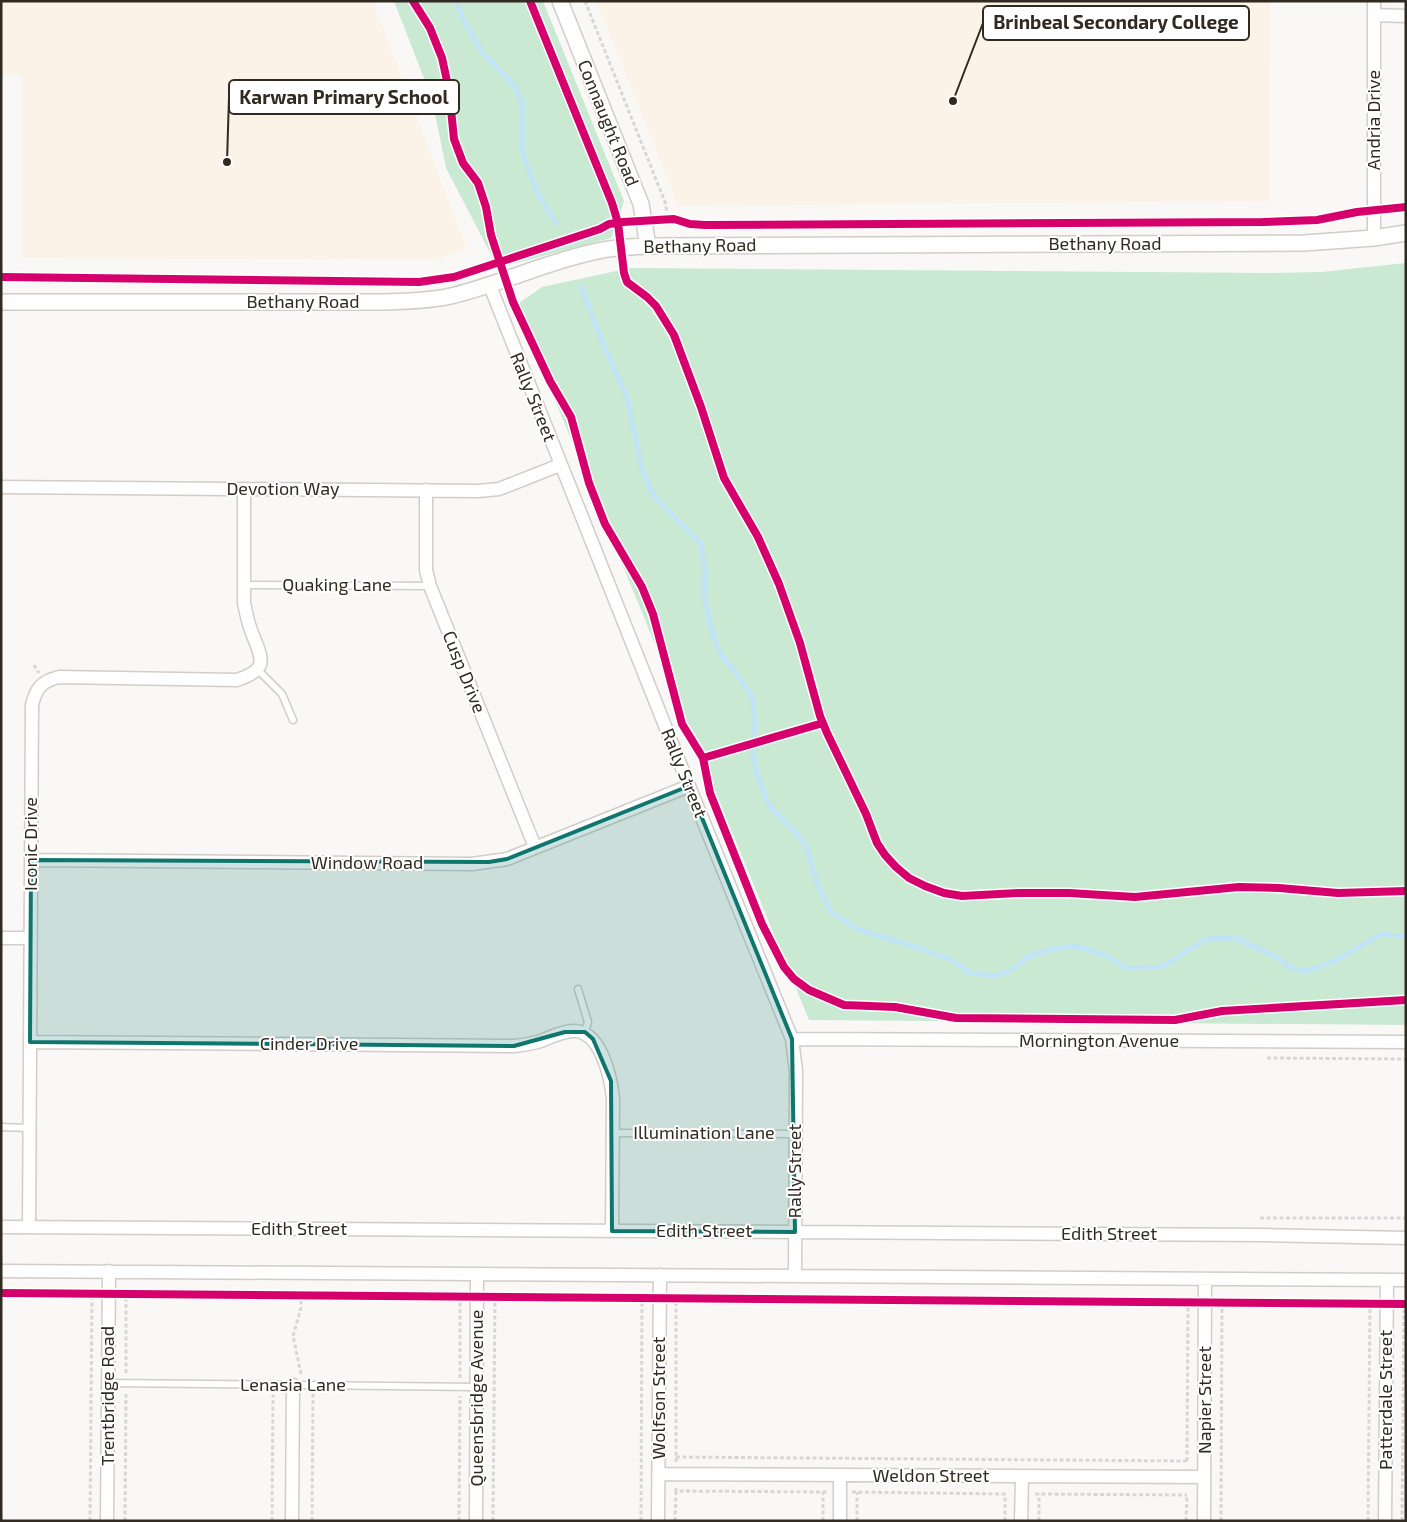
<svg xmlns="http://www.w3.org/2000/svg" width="1407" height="1522" viewBox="0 0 1407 1522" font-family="'Exo 2',sans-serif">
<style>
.built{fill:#fcf3e8}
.green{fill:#cae9d2}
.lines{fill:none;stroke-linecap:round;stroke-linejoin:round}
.stream{stroke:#c0e3f5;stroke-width:5}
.service-casing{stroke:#d1cdc8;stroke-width:9}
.minor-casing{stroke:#d1cdc8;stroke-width:15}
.tertiary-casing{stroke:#d1cdc8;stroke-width:18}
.path{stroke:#d8d7d7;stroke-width:3;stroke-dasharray:4 2.5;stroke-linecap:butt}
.service{stroke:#fefefe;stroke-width:6}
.minor{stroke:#fefefe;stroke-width:12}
.tertiary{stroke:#fefefe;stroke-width:15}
.cycleway-casing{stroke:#fff;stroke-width:11}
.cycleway{stroke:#d6006c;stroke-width:8}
.marked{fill:#0f766e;fill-opacity:0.2;stroke:#0f766e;stroke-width:4;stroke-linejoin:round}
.labels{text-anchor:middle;stroke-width:4;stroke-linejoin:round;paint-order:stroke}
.street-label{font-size:18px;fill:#312a21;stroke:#fff}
.leader{fill:none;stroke:#312a21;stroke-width:2}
.callout-dot{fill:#312a21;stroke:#fff;stroke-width:2}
.callout{fill:#fff;stroke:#312a21;stroke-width:2}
.callout-label{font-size:19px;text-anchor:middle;font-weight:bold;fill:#312a21}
</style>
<rect width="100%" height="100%" fill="#faf8f6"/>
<path class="built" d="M1 1H373L467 250 435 260 21 258V75L1 74Z
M596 1H1270L1269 201 678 206Z"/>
<path class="green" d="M394 1H543L624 201 611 238 498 268 446 168 432 99Z
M1406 263V1025L809 1020 516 305 542 287 630 268 1269 273 1321 272Z"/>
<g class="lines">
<path class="stream" d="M456 1 463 19 482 52 515 86 522 102V152L538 194 556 223
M581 287 605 348 627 397 642 469 652 493 673 516 700 542 705 570 704 596 711 628 721 656 735 671 752 697 755 720 753 752 756 771 769 806 795 832 806 846 816 880 830 911 859 930 919 948 952 960 969 973 996 976 1013 969 1029 956 1056 948 1075 946 1107 956 1126 968 1162 967 1206 939 1236 938 1278 958 1293 969 1307 971 1337 960 1353 950 1382 934 1406 937"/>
<defs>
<path id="service" d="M244 585 430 586
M258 670 282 694 293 720
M578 989 588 1022 585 1032
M1 1127 29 1128
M613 1133 795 1134
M108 1383 477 1387"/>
<path id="minor" d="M1374 1V238
M1374 15 1406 16
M490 286 689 786 792 1039 796 1071 795 1276
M1 487 478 491 499 489 560 465
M426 490V570L430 586 535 847
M31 860 472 864 507 859 689 786
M1 938H31
M792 1039 1406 1042
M30 1042 514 1046C523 1045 532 1044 541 1041 551 1037 562 1031 574 1031 601 1031 611 1078 613 1099L612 1231
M1 1227 1264 1235 1406 1238
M29 1227 32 705C36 688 42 681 59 677L237 680C270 669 262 659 252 633 248 623 246 613 244 603V489
M1 1271 1406 1280
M658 1474 1204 1477
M107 1521 109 1271
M292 1521 293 1385
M476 1521 477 1274
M658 1521 660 1275
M840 1521V1475
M1021 1521 1022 1477
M1204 1521 1205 1279
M1385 1521 1387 1280"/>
<path id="tertiary" d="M560 1 641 204 648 246
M1 302H386C408 301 430 301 451 296 501 284 548 261 598 251 614 247 631 247 648 246L1304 243 1374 238 1406 233"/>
</defs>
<use href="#service" class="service-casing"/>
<use href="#minor" class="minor-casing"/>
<use href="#tertiary" class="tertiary-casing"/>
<path class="path" d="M585 1 665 202 667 213
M34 665 39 673
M1267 1058 1406 1059
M1260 1218H1406
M126 1373V1294
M301 1374 293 1336 301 1308V1295
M460 1378V1296
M676 1457 1187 1461
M1187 1461 1188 1302
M676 1462V1298
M676 1488V1491L828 1492
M852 1492 1008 1494
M1035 1494 1187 1495
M90 1521 92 1293
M125 1521 126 1394
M272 1521 273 1395
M312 1521 313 1394
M459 1521 460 1396
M493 1521 495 1296
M641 1521 642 1298
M675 1521 676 1491
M823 1521V1492
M857 1521V1492
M1005 1521V1494
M1039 1521V1494
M1186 1521 1187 1495
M1221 1521 1222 1302
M1368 1521 1370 1303
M1402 1521 1404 1304"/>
<use href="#service" class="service"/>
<use href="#minor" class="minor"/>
<use href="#tertiary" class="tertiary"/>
<defs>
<path id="cycleway" d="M413 1 430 28 442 58 449 90 454 139 463 163 478 183 486 207 491 235 513 302 550 381 571 417 589 483 605 524 642 587 653 614 682 724 703 758 710 793 762 924 784 967 794 979 809 990 844 1005 895 1007 956 1018 1175 1020 1222 1011 1406 1000
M530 1 612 203 618 223 624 273 627 282 647 297 656 306 674 335 701 407 724 478 758 537 779 584 800 643 820 716 827 733 866 814 877 843 885 855 896 867 909 878 925 886 944 893 962 896 1019 893H1069L1135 897 1239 887 1279 888 1338 893 1406 891
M1 277 419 282 454 277 600 229 609 224 623 222 674 219 690 224 705 225 1263 222 1317 220 1357 212 1406 207
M703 758 823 723
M1 1293 1406 1304"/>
</defs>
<use href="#cycleway" class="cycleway-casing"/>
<use href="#cycleway" class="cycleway"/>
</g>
<path class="marked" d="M689 786 792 1039 795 1232 612 1231 611 1081 593 1039 585 1032H565L514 1046 30 1042 31 860 489 862 507 859Z"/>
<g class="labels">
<g class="street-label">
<text transform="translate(1374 120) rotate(-90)" y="6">Andria Drive</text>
<text transform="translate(608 123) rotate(68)" y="6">Connaught Road</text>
<text x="1105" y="250">Bethany Road</text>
<text transform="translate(700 246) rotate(-1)" y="6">Bethany Road</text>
<text x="303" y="308">Bethany Road</text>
<text transform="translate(533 397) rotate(68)" y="6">Rally Street</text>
<text x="283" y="495">Devotion Way</text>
<text x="337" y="591">Quaking Lane</text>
<text transform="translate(464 672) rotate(68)" y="6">Cusp Drive</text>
<text transform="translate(684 773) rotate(68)" y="6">Rally Street</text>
<text transform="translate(31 844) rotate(-90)" y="6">Iconic Drive</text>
<text x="367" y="869">Window Road</text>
<text x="1099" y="1047">Mornington Avenue</text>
<text x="309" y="1050">Cinder Drive</text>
<text x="704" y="1139">Illumination Lane</text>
<text transform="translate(795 1171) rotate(-90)" y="6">Rally Street</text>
<text x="299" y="1235">Edith Street</text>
<text x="704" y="1237">Edith Street</text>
<text x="1109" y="1240">Edith Street</text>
<text x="293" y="1391">Lenasia Lane</text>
<text transform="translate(108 1396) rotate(-90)" y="6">Trentbridge Road</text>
<text transform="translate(477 1398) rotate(-90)" y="6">Queensbridge Avenue</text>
<text transform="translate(659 1398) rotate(-90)" y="6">Wolfson Street</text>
<text transform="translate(1205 1400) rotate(-90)" y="6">Napier Street</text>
<text transform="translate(1386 1400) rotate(-90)" y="6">Patterdale Street</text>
<text x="931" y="1482">Weldon Street</text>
</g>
</g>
<path class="leader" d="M953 101L983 23M227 162L229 97"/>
<g class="callout-dot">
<circle cx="953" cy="101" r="5"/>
<circle cx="227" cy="162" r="5"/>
</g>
<g class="callout">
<rect x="983" y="6" width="266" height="34" rx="5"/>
<rect x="229" y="80" width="230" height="34" rx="5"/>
</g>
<g class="callout-label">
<text x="1116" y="29">Brinbeal Secondary College</text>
<text x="344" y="104">Karwan Primary School</text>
</g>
<rect width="1407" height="1522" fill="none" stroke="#312a21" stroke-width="5"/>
</svg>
